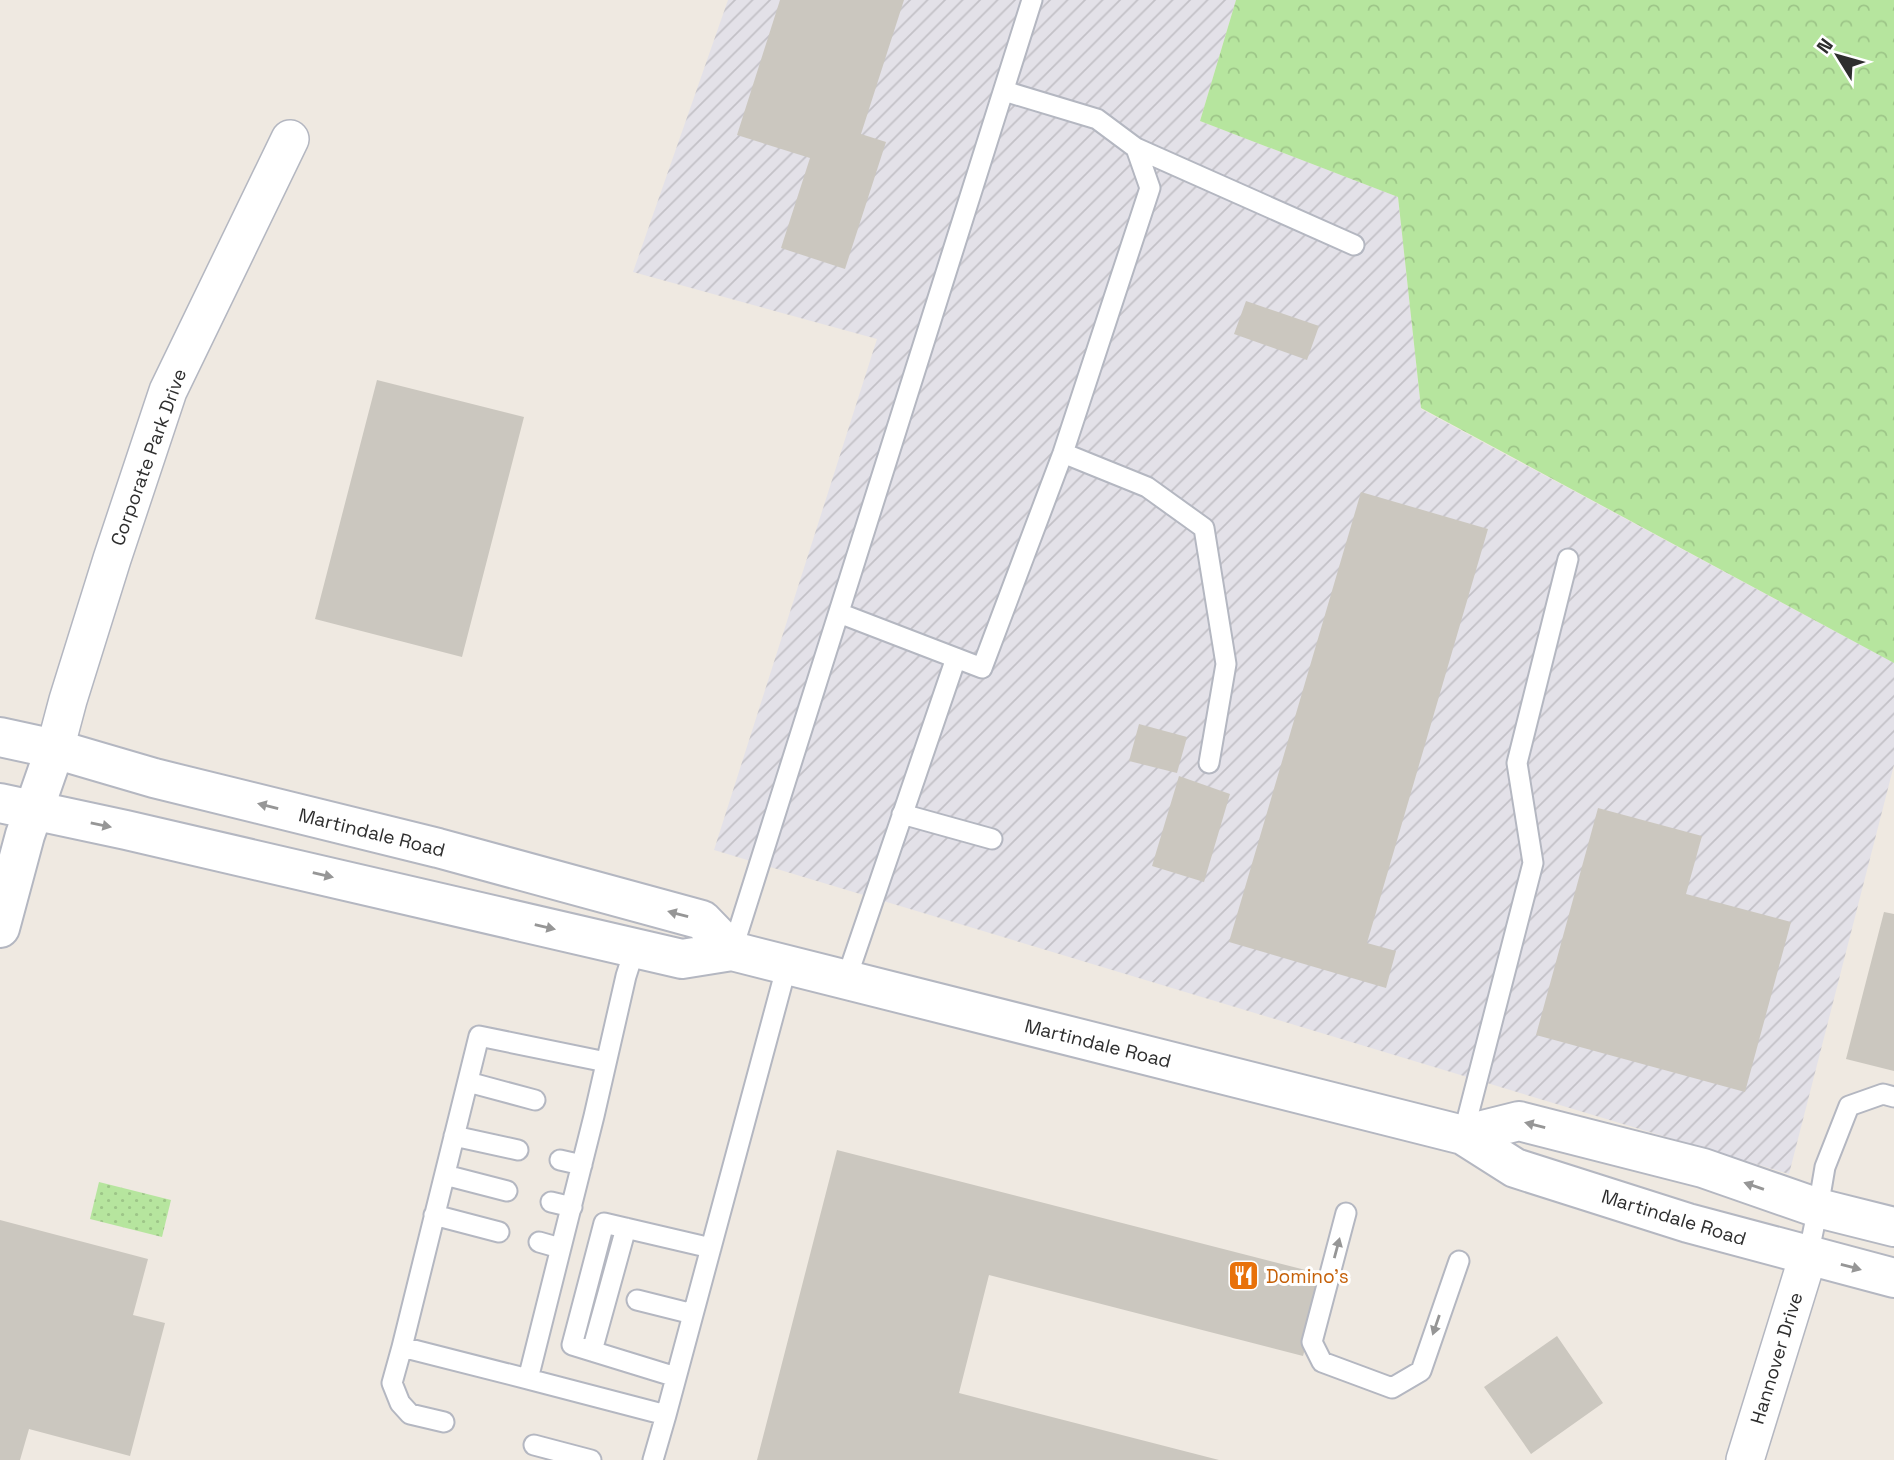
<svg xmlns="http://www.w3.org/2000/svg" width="1894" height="1460" viewBox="0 0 1894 1460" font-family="'Space Grotesk',sans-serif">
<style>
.industrial{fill:url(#industrial-furrows)}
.green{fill:url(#green-dots)}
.forest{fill:url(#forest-crowns)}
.building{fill:#cbc7bf}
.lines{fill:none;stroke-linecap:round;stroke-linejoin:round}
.lane-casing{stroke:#b4b7c1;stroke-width:23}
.street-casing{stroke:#b4b7c1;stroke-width:40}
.secondary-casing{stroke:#b4b7c1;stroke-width:42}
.lane{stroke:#fff;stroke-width:19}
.street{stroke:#fff;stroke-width:37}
.secondary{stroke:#fff;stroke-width:38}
.oneway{fill:#969696}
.labels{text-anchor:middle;stroke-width:6;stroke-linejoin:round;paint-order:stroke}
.street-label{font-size:19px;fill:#2e2e2e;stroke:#fff}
.food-label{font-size:19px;fill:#c56008;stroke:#fff;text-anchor:start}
</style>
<defs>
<pattern id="industrial-furrows" width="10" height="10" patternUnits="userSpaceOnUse" patternTransform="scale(1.75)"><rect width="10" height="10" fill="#e3e1e8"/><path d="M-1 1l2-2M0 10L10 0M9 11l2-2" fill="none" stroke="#c3c1c7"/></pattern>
<pattern id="green-dots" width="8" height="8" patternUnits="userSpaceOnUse" patternTransform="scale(1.75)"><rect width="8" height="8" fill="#b6e59e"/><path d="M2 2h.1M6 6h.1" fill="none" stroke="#9dc588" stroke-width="1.8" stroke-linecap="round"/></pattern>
<pattern id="forest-crowns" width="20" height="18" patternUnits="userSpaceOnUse" patternTransform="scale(1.75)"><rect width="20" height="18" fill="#b6e59e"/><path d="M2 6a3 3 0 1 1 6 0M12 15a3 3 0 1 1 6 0" fill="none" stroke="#9dc588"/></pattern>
</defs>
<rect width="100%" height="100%" fill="#efe9e1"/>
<path class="industrial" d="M728 0H1236L1200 121 1398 197 1421 409 1894 663V765L1789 1174 714 850 877 339 633 272Z"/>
<path class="green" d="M99 1182 171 1200 162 1237 90 1219Z"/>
<path class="forest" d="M1236 0H1894V663L1421 408 1398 197 1200 121Z"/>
<path class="building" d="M780 0H904L861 134 886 142 845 269 781 248 810 158 737 135Z
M1246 301 1319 326 1307 360 1234 334Z
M377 380 524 417 462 657 315 619Z
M1361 492 1488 529 1367 943 1396 951 1386 988 1229 942Z
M1139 724 1187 737 1177 773 1129 761Z
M1179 776 1230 794 1204 882 1152 866Z
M1598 808 1702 836 1686 894 1791 922 1745 1092 1536 1035Z
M1884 912 1894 914V1071L1846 1059Z
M837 1150 1325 1275 1303 1356 989 1275 959 1393 1219 1460H757Z
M0 1220 148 1259 133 1315 165 1323 130 1456 29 1429 20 1460H0Z
M1557 1336 1603 1403 1531 1454 1484 1387Z"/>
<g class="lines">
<defs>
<path id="lane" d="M1136 148 1354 245
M1063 453 1147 487 1204 528 1226 664 1209 763
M839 613 982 668 1063 453 1150 188 1136 148 1097 119 1004 91
M902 814 992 839
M732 951 1032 0
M846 980 956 658
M606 1062 479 1036 402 1347 528 1379 594 1116 626 976 635 948
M468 1082 535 1100
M1463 1135 1533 863 1517 763 1568 559
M454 1136 518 1150
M560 1160 582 1165
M445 1175 507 1191
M551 1202 572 1207
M1346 1213 1312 1342 1322 1362 1392 1388 1421 1371 1459 1261
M434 1215 499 1232
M539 1242 560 1248
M1808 1256 1818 1208 1825 1167 1849 1106 1883 1094 1894 1097
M637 1300 693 1314
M402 1347 392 1383 400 1403 410 1414 444 1422
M592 1351 626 1228
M676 1377 572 1345 604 1223 711 1248
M528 1379 666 1415 787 965
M534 1445 591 1460
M653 1460 666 1415"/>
<path id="street" d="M55 749 68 700 112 559 168 391 290 139
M1745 1460 1808 1256"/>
<path id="secondary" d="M0 737 55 749 154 778 438 848 702 920 732 951
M0 803 126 830 682 959 732 951 1463 1135 1515 1168 1688 1223 1894 1278
M0 928 25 835 55 749
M1463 1135 1519 1121 1703 1168 1818 1208 1894 1227"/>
</defs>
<use href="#lane" class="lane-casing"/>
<use href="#street" class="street-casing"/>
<use href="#secondary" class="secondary-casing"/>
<use href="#lane" class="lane"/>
<use href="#street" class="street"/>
<use href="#secondary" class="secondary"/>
</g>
<defs><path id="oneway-solid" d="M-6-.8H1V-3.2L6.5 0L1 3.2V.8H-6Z" transform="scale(1.75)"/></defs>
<g class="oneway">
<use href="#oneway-solid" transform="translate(268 806) rotate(-166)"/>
<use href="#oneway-solid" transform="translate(101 825) rotate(12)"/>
<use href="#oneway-solid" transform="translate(323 875) rotate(13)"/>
<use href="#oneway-solid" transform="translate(678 914) rotate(-165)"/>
<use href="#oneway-solid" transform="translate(545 927) rotate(13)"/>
<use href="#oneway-solid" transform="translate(1535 1125) rotate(-166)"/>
<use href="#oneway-solid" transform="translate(1754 1186) rotate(-161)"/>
<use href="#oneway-solid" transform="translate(1337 1248) rotate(-75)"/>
<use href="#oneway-solid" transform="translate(1851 1267) rotate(15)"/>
<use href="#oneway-solid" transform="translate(1436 1325) rotate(109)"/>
</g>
<defs>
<symbol id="restaurant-square" viewBox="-11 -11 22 22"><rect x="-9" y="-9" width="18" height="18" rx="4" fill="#e8710a" stroke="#fff"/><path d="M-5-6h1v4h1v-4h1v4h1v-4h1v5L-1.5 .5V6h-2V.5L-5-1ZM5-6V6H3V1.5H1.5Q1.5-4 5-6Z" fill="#fff"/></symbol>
</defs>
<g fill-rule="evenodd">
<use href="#restaurant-square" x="1226" y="1258" width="35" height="35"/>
</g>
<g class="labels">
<g class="street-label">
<text transform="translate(148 457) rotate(-70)" y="7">Corporate Park Drive</text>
<text transform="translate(372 832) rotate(14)" y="7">Martindale Road</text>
<text transform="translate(1098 1043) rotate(14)" y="7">Martindale Road</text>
<text transform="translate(1674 1217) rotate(17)" y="7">Martindale Road</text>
<text transform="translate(1776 1358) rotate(-73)" y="7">Hannover Drive</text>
</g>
<g class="food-label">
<text x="1266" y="1283">Domino's</text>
</g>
</g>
<g transform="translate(1838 56) rotate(307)" stroke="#ffffff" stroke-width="5" paint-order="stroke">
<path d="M0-5L12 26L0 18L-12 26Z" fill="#2e2e2e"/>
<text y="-10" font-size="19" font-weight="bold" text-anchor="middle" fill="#2e2e2e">N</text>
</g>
</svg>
